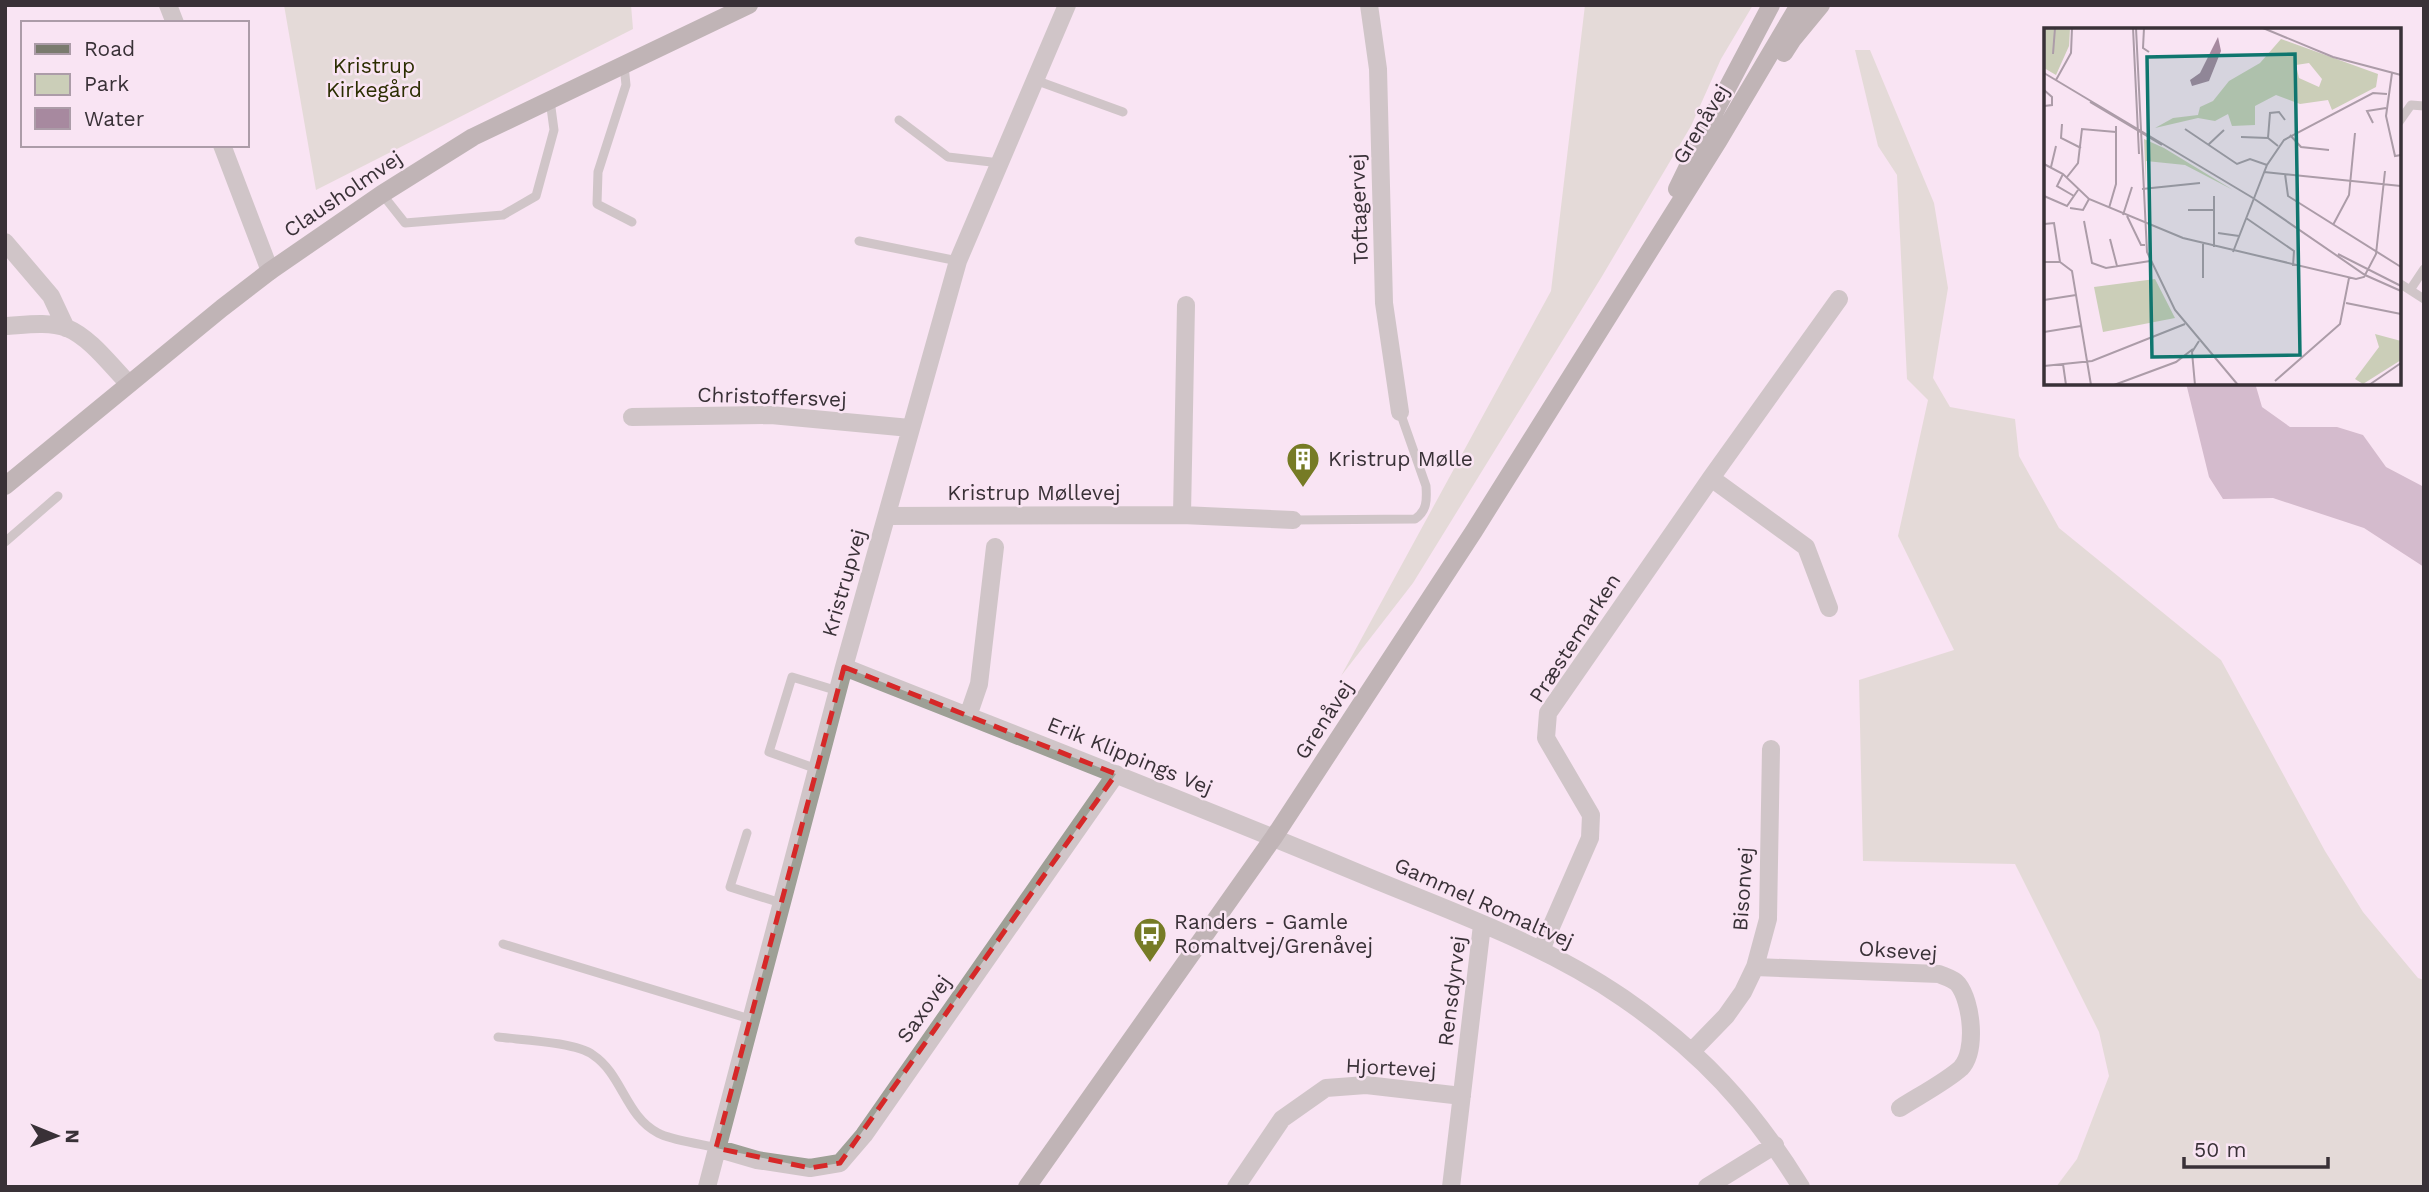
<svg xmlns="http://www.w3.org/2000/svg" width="2429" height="1192" viewBox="0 0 2429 1192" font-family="'Work Sans',sans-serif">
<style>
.green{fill:#cbceb8}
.water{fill:#a7899f}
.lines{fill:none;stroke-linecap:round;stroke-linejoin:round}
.lane{stroke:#9ea096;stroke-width:9}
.street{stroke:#9ea096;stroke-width:18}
.secondary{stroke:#7a7b6e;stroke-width:18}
.marked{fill:none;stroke:#d62828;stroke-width:5;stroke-dasharray:14 9;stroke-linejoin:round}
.labels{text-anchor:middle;stroke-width:5;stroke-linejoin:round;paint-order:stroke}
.park-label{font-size:21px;fill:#2b2d01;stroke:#f9e4f3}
.street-label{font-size:21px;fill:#393137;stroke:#f9e4f3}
.poi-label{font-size:21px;fill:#393137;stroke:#f9e4f3;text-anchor:start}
.inset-road{fill:none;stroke:#ac9ca8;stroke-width:2}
.view{fill:#0f766e;fill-opacity:0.15;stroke:#0f766e;stroke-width:3.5}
.inset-edge{fill:none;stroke:#393137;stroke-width:3.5}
</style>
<rect width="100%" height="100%" fill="#f9e4f3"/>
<path class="green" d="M284 5H631L633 29 316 190Z
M1585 5H1753L1721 59 1691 126 1601 278 1413 583 1341 676 1551 291Z
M1855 50H1870L1934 203 1948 288 1933 378 1950 407 2015 419 2019 456 2059 528 2221 660 2325 851 2363 912 2418 978 2424 980V1187H2056L2077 1159 2109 1076 2099 1032 2015 864 1863 861 1859 680 1954 650 1898 536 1928 400 1907 379 1897 175 1878 146Z"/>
<path class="water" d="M2186 383H2255L2262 407 2290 427H2337L2363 435 2386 467 2424 487V567L2364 528 2273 498 2223 499 2209 477Z"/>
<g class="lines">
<path class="lane" d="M624 65 626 85 598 172 597 204 632 222
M1035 80 1123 112
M899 120 948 157 1000 163
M2399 122 2411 105 2424 106
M382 194 405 223 503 215 536 196 554 130 550 100
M859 241 958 261
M2399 283 2410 290 2424 269
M2410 290 2424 299
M1293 520 1415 519C1427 511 1427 500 1426 486L1400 412
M5 542 58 496
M817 769 769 752 792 677 838 691
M747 833 730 887 781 903
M503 944 750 1019
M498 1037C521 1040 576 1042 593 1055 622 1074 626 1117 658 1133 673 1141 699 1143 716 1148"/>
<path class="street" d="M168 5 175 23
M1369 5 1378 69 1384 303 1400 412
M222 145 270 271
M5 242 51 296 66 328
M5 326C24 325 48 321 67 328 91 338 111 366 129 384
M632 417 771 415 910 428
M1711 478 1806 547 1829 608
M1182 515 1186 305
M887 516 1182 515 1293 520
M844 667C1015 735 1187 801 1356 872 1446 910 1542 942 1623 998 1700 1051 1752 1107 1801 1187
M968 716 979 684 995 547
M1541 950 1590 838 1591 815 1546 738 1548 713 1711 478 1839 299
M1755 967 1939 974C1946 977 1954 979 1958 984 1972 1002 1977 1051 1961 1068 1947 1081 1917 1097 1900 1108
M1692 1051 1726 1016 1743 992 1755 967 1768 919 1771 749
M716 1148 757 1160 810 1168 840 1163 864 1135 1116 774
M707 1187 844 667 958 261 1067 5
M1236 1187 1282 1119 1326 1088 1366 1085 1462 1096
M1451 1187 1482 925
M1707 1187 1775 1145"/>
<path class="secondary" d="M1784 53 1793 39 1821 5
M1677 189 1711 119 1771 5
M5 486 222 308 270 271 382 194 473 137 749 5
M1027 1187 1274 837 1474 531 1719 140 1799 5"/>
</g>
<path d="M0 0H2429V1192H0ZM844 667 1116 774 840 1163 810 1168 716 1148Z" fill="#f9e4f3" fill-opacity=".55" fill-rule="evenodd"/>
<path class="marked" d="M844 667 1116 774 840 1163 810 1168 716 1148Z"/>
<defs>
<symbol id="building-pin" viewBox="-11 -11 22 30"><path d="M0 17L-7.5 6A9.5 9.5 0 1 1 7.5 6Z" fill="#767b25" stroke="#f9e4f3"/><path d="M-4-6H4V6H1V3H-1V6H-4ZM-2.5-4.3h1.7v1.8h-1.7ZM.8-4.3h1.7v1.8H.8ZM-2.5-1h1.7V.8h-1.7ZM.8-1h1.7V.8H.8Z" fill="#fff"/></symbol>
<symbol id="bus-pin" viewBox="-11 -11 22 30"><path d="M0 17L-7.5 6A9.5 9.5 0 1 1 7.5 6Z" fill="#767b25" stroke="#f9e4f3"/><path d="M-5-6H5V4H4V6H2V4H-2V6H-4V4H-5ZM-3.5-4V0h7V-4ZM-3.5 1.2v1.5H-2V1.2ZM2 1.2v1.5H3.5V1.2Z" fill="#fff"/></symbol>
</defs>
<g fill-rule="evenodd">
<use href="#building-pin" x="1284" y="440" width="38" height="52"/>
<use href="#bus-pin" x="1131" y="915" width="38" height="52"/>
</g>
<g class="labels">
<g class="park-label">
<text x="374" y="73">Kristrup<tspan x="374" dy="24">Kirkegård</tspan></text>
</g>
<g class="street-label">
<text transform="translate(1701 124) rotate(-59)" y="7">Grenåvej</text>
<text transform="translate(343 194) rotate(-34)" y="7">Clausholmvej</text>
<text transform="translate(1359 209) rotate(-92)" y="7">Toftagervej</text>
<text transform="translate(772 397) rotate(2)" y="7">Christoffersvej</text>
<text x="1034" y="500">Kristrup Møllevej</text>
<text transform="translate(844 583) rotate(-74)" y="7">Kristrupvej</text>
<text transform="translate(1575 638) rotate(-57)" y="7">Præstemarken</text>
<text transform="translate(1324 720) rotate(-57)" y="7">Grenåvej</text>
<text transform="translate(1130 756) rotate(22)" y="7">Erik Klippings Vej</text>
<text transform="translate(1743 889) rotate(-86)" y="7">Bisonvej</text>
<text transform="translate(1484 903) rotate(24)" y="7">Gammel Romaltvej</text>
<text transform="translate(1898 951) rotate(4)" y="7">Oksevej</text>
<text transform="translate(1452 991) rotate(-83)" y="7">Rensdyrvej</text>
<text transform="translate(924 1009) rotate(-55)" y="7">Saxovej</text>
<text transform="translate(1391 1068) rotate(3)" y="7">Hjortevej</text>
</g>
<g class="poi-label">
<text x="1328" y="466">Kristrup Mølle</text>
<text x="1174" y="929">Randers - Gamle<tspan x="1174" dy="24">Romaltvej/Grenåvej</tspan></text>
</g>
</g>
<g transform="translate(2044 28)">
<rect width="357" height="357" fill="#f9e4f3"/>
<path d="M0 0H26L25 18 12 47 0 40ZM237 11 334 46 332 59 288 82 284 72 256 76 232 67 211 78V97L188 98 184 86 171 93 154 90 111 100 129 90 154 87 156 79 169 73 185 53 216 35ZM265 35 278 51 275 59 255 50 252 37ZM100 111 120 120 189 162 141 137 102 133V159ZM111 251 131 290 59 304 50 259ZM331 306 357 313V332L319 356 311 351 335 319Z" fill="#cbceb8" fill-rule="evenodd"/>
<path d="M174 9 177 23 165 53 148 58 146 52 156 45Z" fill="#a7899f"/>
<path class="inset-road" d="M89 0 95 126M92 0 103 224 131 282 194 357M100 0 99 20 105 24M219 0 289 29 357 47M9 26 11 0M0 45 209 170 321 247 357 263M348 45 342 88 351 128 357 127M12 52 27 25 28 0M0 62 8 69V77L0 78M46 74 118 117M329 95 323 83 342 80M18 96 17 110 37 120M141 101 193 136 206 131 223 137M246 107 257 119 285 122M197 109 224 110 234 118M224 110 226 85 235 84 241 92M164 117 180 102M0 136 19 146 45 171 139 210 312 251 320 249 332 226 341 143M7 139 12 118M220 144 357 158M19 146 13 158 30 168M241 146 244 168 357 239M23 149 34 135 38 101 72 104M98 161 156 155M0 168 23 178 34 162M170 168V219M26 180 39 182 45 171M65 180 72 156V98M144 182H170M79 187 88 159M83 188 97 217H101M202 190 250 223 249 238M40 193 48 235 62 240 106 233M0 196 10 195 16 234M289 197 305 167 311 105M174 205 195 208M66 211 73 238M189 224 223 137 240 112 329 65 343 66M294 226 357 258M0 234H16L28 243 47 357M159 250V216M0 272 32 267M302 275 357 286M0 304 37 298M19 336 22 357M0 338 48 333 141 296M231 353 296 296 305 250M70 357 132 334 149 321M151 357 148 324 155 313M325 357 357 335"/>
<path class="view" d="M251 26 256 327 108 329 103 29Z"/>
<rect width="357" height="357" class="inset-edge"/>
</g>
<rect width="2429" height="1192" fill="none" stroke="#393137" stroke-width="14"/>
<rect x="21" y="21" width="228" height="126" fill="#f9e4f3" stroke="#ac9ca8" stroke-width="2"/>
<rect x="35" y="44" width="35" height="10" fill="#7a7b6e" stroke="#ac9ca8" stroke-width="2"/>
<text x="84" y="56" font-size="21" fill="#393137">Road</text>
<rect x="35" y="74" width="35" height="21" fill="#cbceb8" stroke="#ac9ca8" stroke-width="2"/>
<text x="84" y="91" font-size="21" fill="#393137">Park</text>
<rect x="35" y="108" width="35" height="21" fill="#a7899f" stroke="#ac9ca8" stroke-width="2"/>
<text x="84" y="126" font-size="21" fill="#393137">Water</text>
<g transform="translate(56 1136) rotate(91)" stroke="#f9e4f3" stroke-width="5" paint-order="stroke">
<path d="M0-5L12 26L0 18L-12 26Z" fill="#393137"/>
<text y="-10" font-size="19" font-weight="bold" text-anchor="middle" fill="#393137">N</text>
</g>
<path d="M2184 1157v10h144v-10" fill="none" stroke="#393137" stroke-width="3.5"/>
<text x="2194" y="1157" font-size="21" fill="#393137" stroke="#f9e4f3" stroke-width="5" paint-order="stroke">50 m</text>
</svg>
